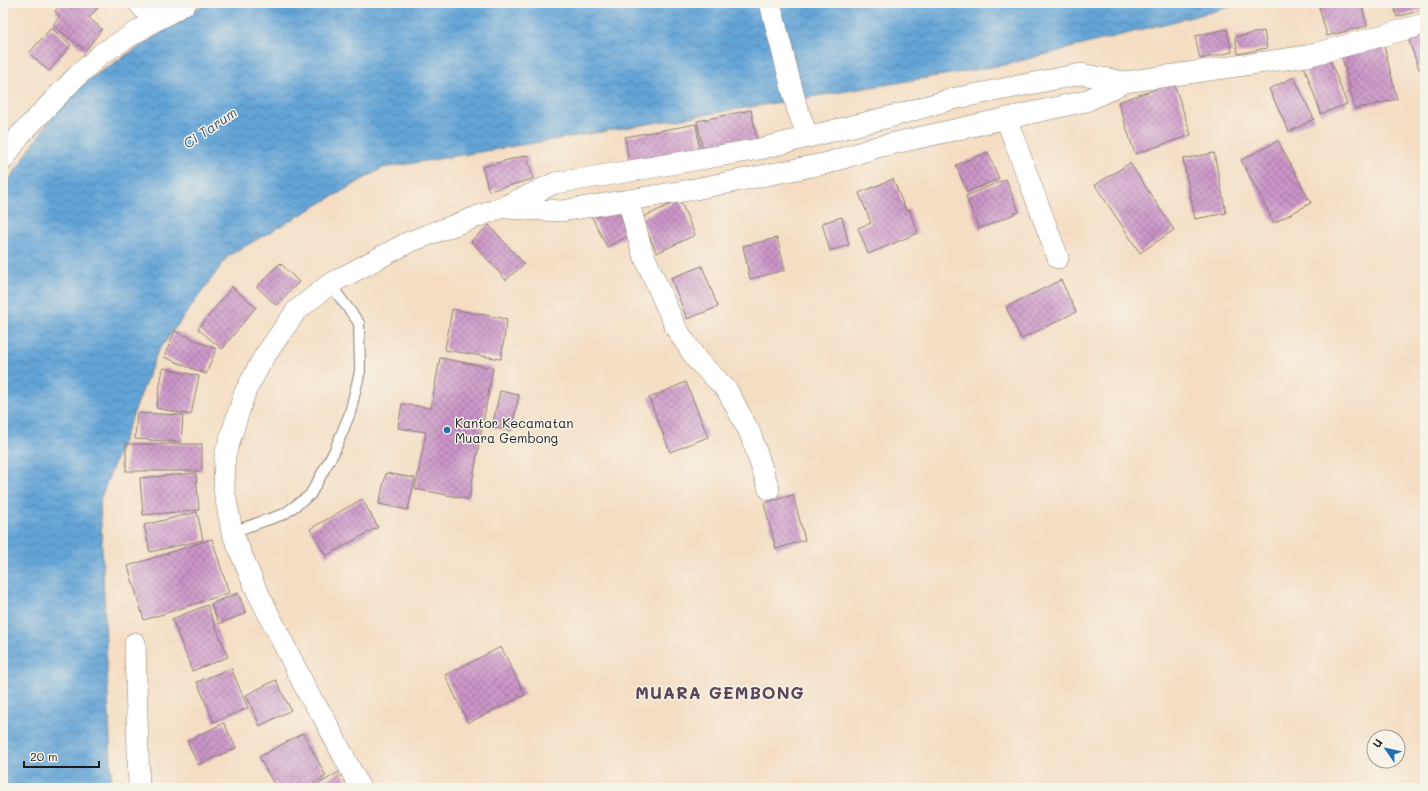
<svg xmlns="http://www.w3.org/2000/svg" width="1428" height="791" viewBox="0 0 1428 791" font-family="Mali,sans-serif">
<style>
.water{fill:url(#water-waves);stroke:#40607a}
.building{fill:url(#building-cross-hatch)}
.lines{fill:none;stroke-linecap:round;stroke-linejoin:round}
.lane-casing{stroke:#887c6f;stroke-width:12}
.street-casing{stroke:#887c6f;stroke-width:22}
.lane{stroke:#fff;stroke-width:10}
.street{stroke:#fff;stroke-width:21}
.poi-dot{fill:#1f6fb2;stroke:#f7f3e8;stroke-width:1.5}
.labels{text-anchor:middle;stroke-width:3;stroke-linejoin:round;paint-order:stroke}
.poi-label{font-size:13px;fill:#1c1c1c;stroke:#f7f3e8;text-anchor:start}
.water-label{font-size:14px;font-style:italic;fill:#3c5970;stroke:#f7f3e8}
.district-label{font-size:17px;font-weight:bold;letter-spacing:1px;fill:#594658;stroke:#f7f3e8}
</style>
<defs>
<pattern id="water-waves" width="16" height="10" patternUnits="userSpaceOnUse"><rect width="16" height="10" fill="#64a4d7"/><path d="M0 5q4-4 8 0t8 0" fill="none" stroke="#5285ae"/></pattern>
<pattern id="building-cross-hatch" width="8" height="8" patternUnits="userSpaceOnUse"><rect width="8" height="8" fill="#cb95c8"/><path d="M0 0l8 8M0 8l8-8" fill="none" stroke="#a479a2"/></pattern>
</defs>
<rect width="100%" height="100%" fill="#f7f3e8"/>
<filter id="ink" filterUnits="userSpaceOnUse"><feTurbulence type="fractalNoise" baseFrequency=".025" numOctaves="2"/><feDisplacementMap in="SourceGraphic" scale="8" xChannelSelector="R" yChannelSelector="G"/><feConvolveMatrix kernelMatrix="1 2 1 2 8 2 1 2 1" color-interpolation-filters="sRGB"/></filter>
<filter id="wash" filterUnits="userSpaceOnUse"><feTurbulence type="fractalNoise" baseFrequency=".012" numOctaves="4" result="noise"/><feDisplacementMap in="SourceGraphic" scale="16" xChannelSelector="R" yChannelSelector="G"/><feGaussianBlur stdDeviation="0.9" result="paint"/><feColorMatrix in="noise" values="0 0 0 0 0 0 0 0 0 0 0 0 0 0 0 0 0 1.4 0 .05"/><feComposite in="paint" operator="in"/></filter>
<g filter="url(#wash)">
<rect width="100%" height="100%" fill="#f4ddc2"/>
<path class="water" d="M206 3H1246L1004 65 383 168 228 256 157 353 100 500 112 788H3V189L67 94Z"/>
<g id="blocks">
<path class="building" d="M62 3H102L89 18 102 29 85 51 53 25 60 16 55 11Z
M1335 3H1361L1367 26 1327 36 1319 7Z
M1393 3H1425V9L1397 17Z
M51 28 71 45 49 71 29 53Z
M1425 28V66L1419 69 1407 35Z
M1227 29 1232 52 1200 59 1195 36Z
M1264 31 1267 48 1238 54 1235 37Z
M1383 42 1397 99 1355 109 1341 53Z
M1329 57 1347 104 1321 114 1304 66Z
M1294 77 1314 119 1289 132 1269 89Z
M1174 83 1191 135 1135 154 1118 102Z
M751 110 758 144 704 155 697 121Z
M696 124 700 151 629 163 625 137Z
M1278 141 1311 203 1274 223 1241 160Z
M988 152 999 179 967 192 956 165Z
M1214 153 1226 213 1195 219 1183 159Z
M527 155 533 179 489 191 482 167Z
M1130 163 1174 230 1140 253 1095 185Z
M893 179 906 211 909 209 918 233 868 254 858 228 871 223 859 193Z
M1006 179 1019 212 979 229 966 196Z
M680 200 695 235 657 253 641 218Z
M614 203 630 235 607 247 591 215Z
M842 217 849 245 830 251 822 223Z
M489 225 524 264 506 280 471 241Z
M777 238 785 270 750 279 743 246Z
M280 263 299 282 276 305 257 287Z
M702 266 718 307 687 319 671 278Z
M1061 280 1076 312 1021 339 1006 307Z
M232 287 256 307 222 349 198 329Z
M452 309 507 319 501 359 445 350Z
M175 331 216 349 206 374 164 357Z
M440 358 493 368 469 499 415 489 426 432 398 428 402 404 431 408Z
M163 368 199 376 191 415 156 408Z
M686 382 708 437 670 452 649 398Z
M500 391 519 395 511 431 492 427Z
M137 413 183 415 181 442 135 439Z
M126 444H202V471H126Z
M196 473 199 510 143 515 140 478Z
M386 473 415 478 408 510 379 504Z
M793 495 805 540 776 549 764 503Z
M362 499 378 527 326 556 310 529Z
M197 512 203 540 150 552 144 525Z
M212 539 229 593 144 620 128 566Z
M238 593 246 613 219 624 211 604Z
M207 605 228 657 192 671 172 619Z
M501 647 525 695 468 723 445 675Z
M231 668 248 708 214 722 197 682Z
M276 680 291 710 260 726 246 695Z
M224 723 236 748 198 765 187 741Z
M303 733 326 776 305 788H276L259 757Z
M341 771 351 788H311Z"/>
</g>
</g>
<g filter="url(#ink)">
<use href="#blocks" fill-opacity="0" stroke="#887c6f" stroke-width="1"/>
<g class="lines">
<defs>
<path id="lane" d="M232 532 284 514 310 495 334 452 350 413 360 371 359 323 330 284"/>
<path id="street" d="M139 3 154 21 166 15 186 3
M770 3 797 108 808 137
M1006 118 1058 258
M3 160 20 135 76 77 101 54 154 21
M628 200 642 251 676 328 697 360 727 390 750 433 769 489
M505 208 562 211 690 190 828 163 877 147 1086 101 1125 82
M135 643 139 788
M360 788 323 716 310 697 255 587 232 532 224 489 225 455 245 392 264 357 296 311 330 284 409 242 503 207 555 183 607 175 759 149 897 115 952 99 1081 74 1125 82 1307 56 1425 24"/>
</defs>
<use href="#lane" class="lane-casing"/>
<use href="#street" class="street-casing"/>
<use href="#lane" class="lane"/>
<use href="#street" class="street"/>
</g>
</g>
<circle class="poi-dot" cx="447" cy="430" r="4"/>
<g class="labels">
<g class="poi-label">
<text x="455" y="428">Kantor Kecamatan<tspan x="455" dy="15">Muara Gembong</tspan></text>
</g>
<g class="water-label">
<text transform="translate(210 128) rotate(-34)" y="5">Ci Tarum</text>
</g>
<g class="district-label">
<text x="720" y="699">MUARA GEMBONG</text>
</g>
</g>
<rect width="1428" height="791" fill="none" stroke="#f7f3e8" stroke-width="16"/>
<g transform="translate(1386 749) rotate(304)"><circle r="19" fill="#f7f3e8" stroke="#9f9d96"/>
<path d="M0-3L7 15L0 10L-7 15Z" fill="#1f6fb2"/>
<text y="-6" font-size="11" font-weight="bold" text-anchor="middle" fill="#1c1c1c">U</text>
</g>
<path d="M24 761v6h75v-6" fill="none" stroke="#1c1c1c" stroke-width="2"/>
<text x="30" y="761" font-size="12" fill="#1c1c1c" stroke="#f7f3e8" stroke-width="3" paint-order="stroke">20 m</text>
</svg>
